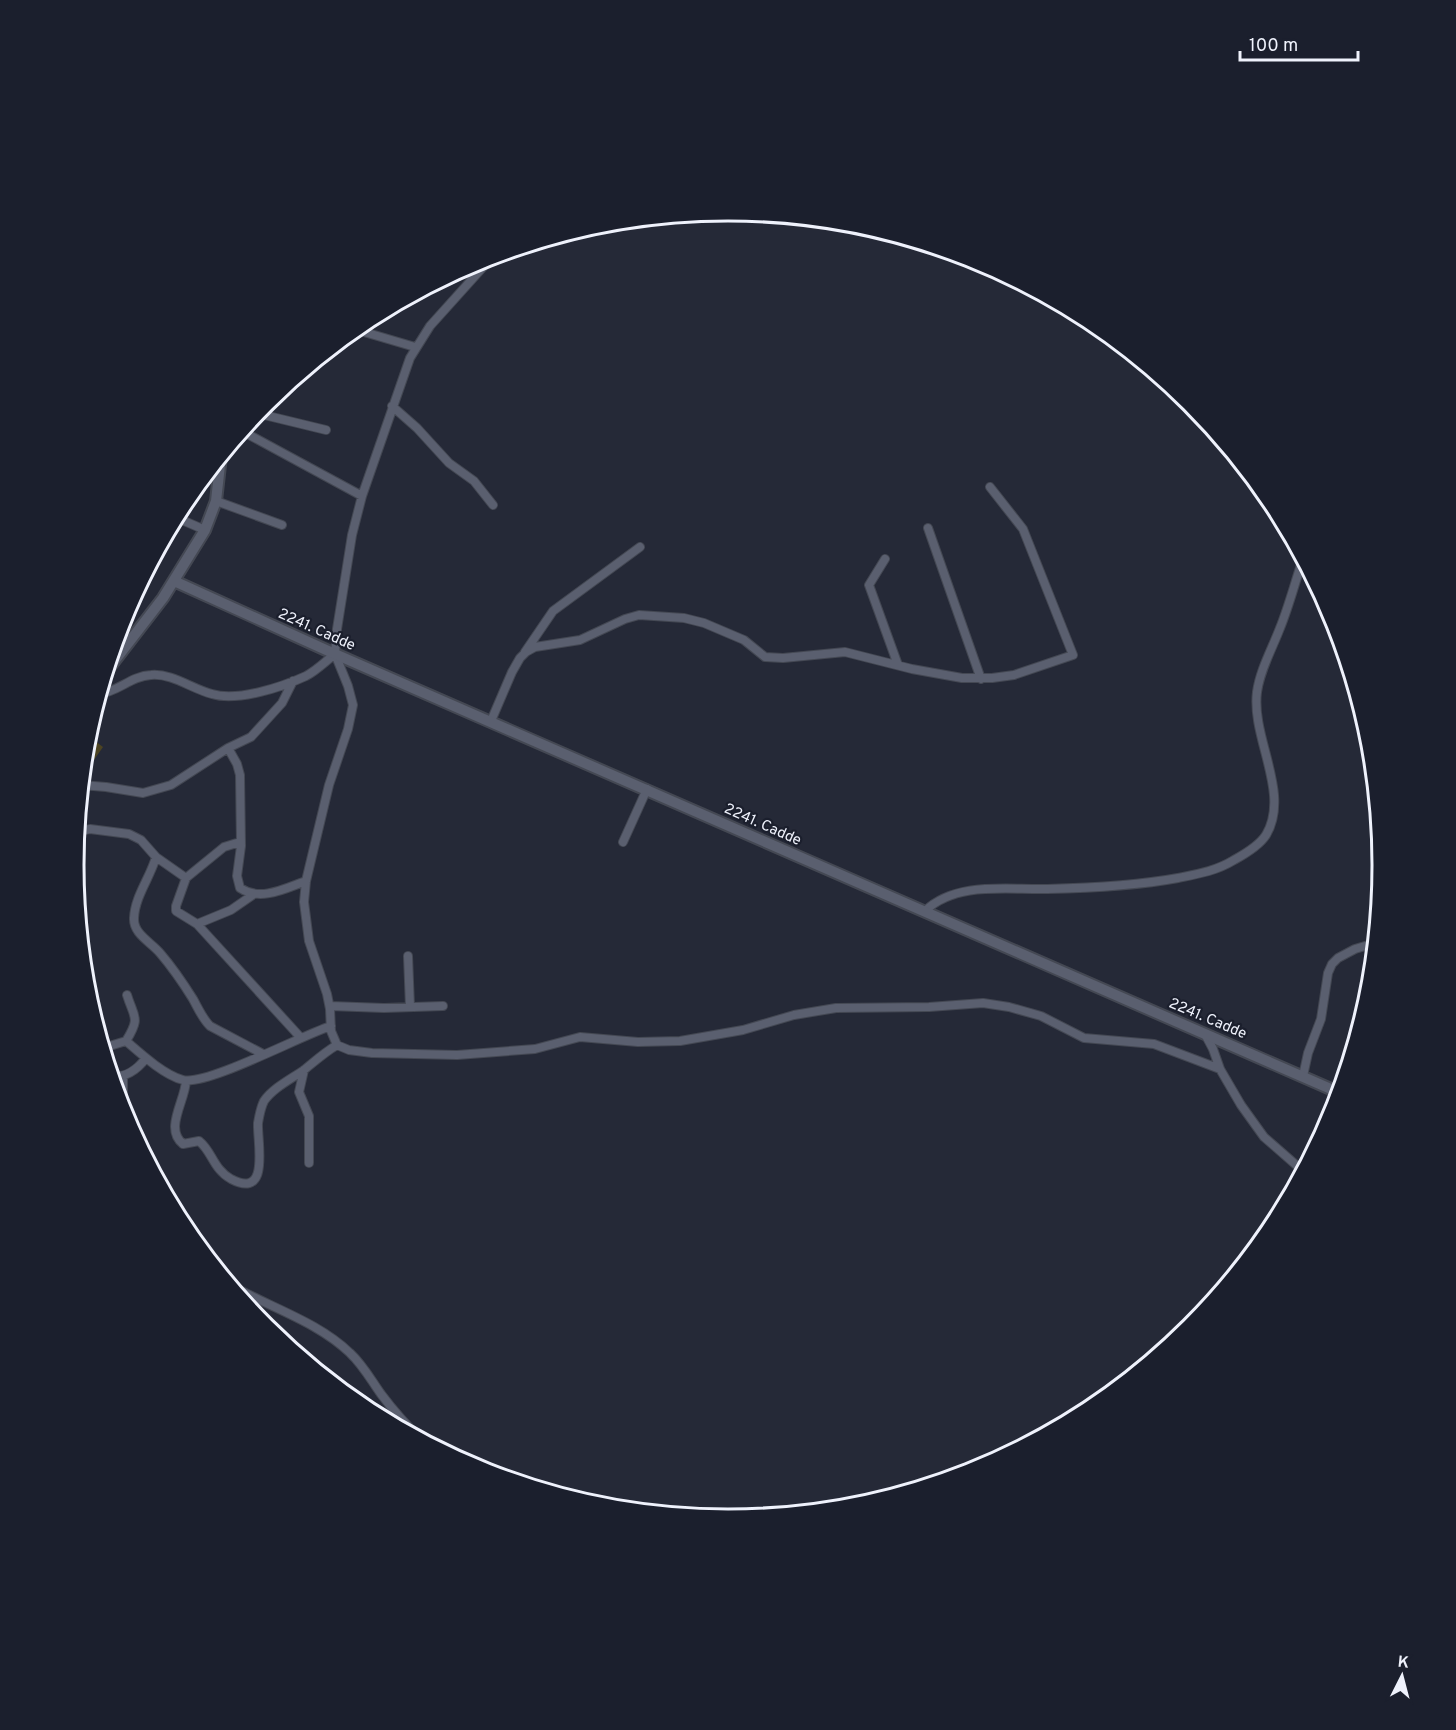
<svg xmlns="http://www.w3.org/2000/svg" width="1456" height="1730" viewBox="0 0 1456 1730" font-family="Overpass,sans-serif">
<style>
.green{fill:#4c4322}
.lines{fill:none;stroke-linecap:round;stroke-linejoin:round}
.street-casing{stroke:#444853;stroke-width:10}
.secondary-casing{stroke:#444853;stroke-width:14}
.street{stroke:#5a5f6f;stroke-width:8}
.secondary{stroke:#5a5f6f;stroke-width:10}
.labels{text-anchor:middle;stroke-width:4.5;stroke-linejoin:round;paint-order:stroke}
.street-label{font-size:15px;fill:#eff2fc;stroke:#1b1f2d}
.rim{fill:none;stroke:#eff2fc;stroke-width:3}
</style>
<rect width="100%" height="100%" fill="#252937"/>
<path class="green" d="M87 735 103 747 82 777 86 737Z"/>
<g class="lines">
<defs>
<path id="street" d="M493 256 430 326 410 358 362 496 352 535 337 629 335 654 348 686 353 705 348 729 329 785 306 881 304 902 309 941 327 994 330 1009 331 1031 337 1045 349 1050 372 1053 457 1055 535 1049 580 1037 638 1042 680 1041 743 1030 794 1015 836 1008 929 1007 983 1003 1009 1007 1041 1016 1084 1038 1154 1044 1220 1069
M354 329 415 347
M392 406 417 428 449 463 474 481 493 505
M256 413 326 430
M242 431 362 496
M216 501 282 525
M175 517 205 530
M928 528 981 679
M885 559 869 585 898 665
M525 652 553 611 640 547
M99 694C118 692 131 676 151 675 172 673 192 689 212 694 237 702 282 687 306 676 316 671 326 661 335 654
M491 721 512 672 520 658 526 652 535 647 580 640 625 619 639 615 684 618 704 623 744 640 765 657 783 658 845 652 912 669 962 678H992L1014 675 1073 655 1023 529 990 487
M228 748 237 764 240 775 241 846 237 876 240 888C261 902 286 888 306 881
M81 785 106 787 143 793 171 785 228 748 251 737 282 703 293 681
M77 832 90 829 129 834 141 840 156 857 186 878 224 847 240 842
M623 842 647 789
M156 857C150 878 135 896 134 918 133 934 151 942 160 953 172 967 183 983 193 999 198 1008 202 1018 210 1026L263 1054
M186 878 176 906V911L197 924 301 1038
M925 911C956 881 1007 890 1047 889 1091 888 1135 886 1178 878 1198 874 1216 871 1234 860 1245 854 1259 846 1266 835 1291 793 1251 738 1257 692 1260 670 1272 649 1280 628 1289 606 1295 582 1303 559
M197 924 231 910 254 894
M408 956 410 1007
M330 1006 384 1008 443 1006
M1205 1034 1213 1049 1220 1069 1241 1105 1264 1137 1303 1171
M126 1041C141 1017 134 1018 127 995
M103 1048 126 1041C141 1054 164 1075 183 1080 207 1086 302 1035 331 1026
M304 1070 299 1092 309 1116V1163
M1303 1076 1308 1053 1321 1019 1328 973 1332 964 1338 958 1355 949 1375 943
M112 1077C127 1077 137 1070 146 1058
M186 1081C185 1101 164 1129 183 1144L199 1141C212 1151 213 1169 231 1179 271 1200 257 1142 258 1123 259 1117 261 1107 264 1101 273 1088 291 1079 304 1070 315 1061 325 1052 337 1045
M123 1113V1076
M229 1284C268 1307 317 1321 350 1353 363 1365 371 1380 381 1394 393 1410 406 1425 421 1439"/>
<path id="secondary" d="M174 581 335 654 1340 1093
M106 672 163 598 205 530 216 501 221 456"/>
</defs>
<use href="#street" class="street-casing"/>
<use href="#secondary" class="secondary-casing"/>
<use href="#street" class="street"/>
<use href="#secondary" class="secondary"/>
</g>
<g class="labels">
<g class="street-label">
<text transform="translate(317 629) rotate(24)" y="5">2241. Cadde</text>
<text transform="translate(763 824) rotate(24)" y="5">2241. Cadde</text>
<text transform="translate(1208 1018) rotate(23)" y="5">2241. Cadde</text>
</g>
</g>
<path d="M0 0H1456V1730H0ZM84 865a644 644 0 1 1 1288 0a644 644 0 1 1-1288 0Z" fill="#1b1f2d" fill-rule="evenodd"/>
<path class="rim" d="M84 865a644 644 0 1 1 1288 0a644 644 0 1 1-1288 0Z"/>
<g transform="translate(1402 1676) rotate(6)" stroke="#1b1f2d" stroke-width="4.5" paint-order="stroke">
<path d="M0-4.5L10 22L0 15L-10 22Z" fill="#eff2fc"/>
<text y="-9" font-size="16" font-weight="bold" text-anchor="middle" fill="#eff2fc">K</text>
</g>
<path d="M1240 51v9h118v-9" fill="none" stroke="#eff2fc" stroke-width="3"/>
<text x="1249" y="51" font-size="18" fill="#eff2fc" stroke="#1b1f2d" stroke-width="4.5" paint-order="stroke">100 m</text>
</svg>
